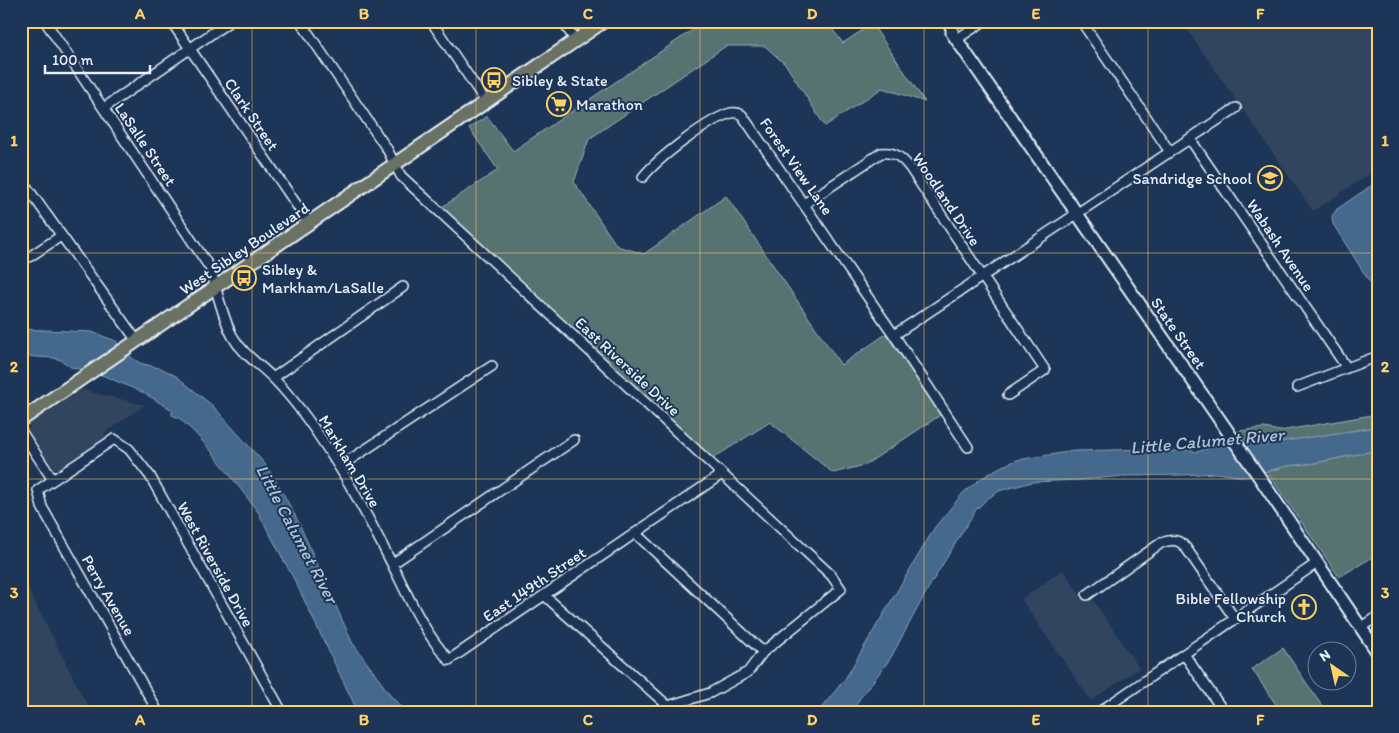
<svg xmlns="http://www.w3.org/2000/svg" width="1399" height="733" viewBox="0 0 1399 733" font-family="Itim,sans-serif">
<style>
.built{fill:#32445e}
.green{fill:#567371;stroke:#9fb2b4}
.water{fill:#45698c;stroke:#869fb7}
.lines{fill:none;stroke-linecap:round;stroke-linejoin:round}
.minor-casing{stroke:#e8f1f8;stroke-width:12}
.secondary-casing{stroke:#e8f1f8;stroke-width:15}
.primary-casing{stroke:#e8f1f8;stroke-width:16}
.minor{stroke:#1d3557;stroke-width:9}
.secondary{stroke:#1d3557;stroke-width:11}
.primary{stroke:#6a7165;stroke-width:12}
.grid{fill:none;stroke:#ffd166;stroke-width:1;stroke-opacity:0.55}
.labels{text-anchor:middle;stroke-width:4;stroke-linejoin:round;paint-order:stroke}
.poi-label{font-size:16px;fill:#e8f1f8;stroke:#1d3557;text-anchor:start}
.street-label{font-size:16px;fill:#e8f1f8;stroke:#1d3557}
.water-label{font-size:18px;font-style:italic;fill:#afc1d2;stroke:#1d3557}
.neatline{fill:none;stroke:#ffd166;stroke-width:2}
.grid-label{font-size:16px;text-anchor:middle;font-weight:bold;fill:#ffd166}
</style>
<rect width="100%" height="100%" fill="#1d3557"/>
<filter id="ink" filterUnits="userSpaceOnUse"><feTurbulence type="fractalNoise" baseFrequency=".02" numOctaves="2"/><feDisplacementMap in="SourceGraphic" scale="10" xChannelSelector="R" yChannelSelector="G"/><feConvolveMatrix kernelMatrix="1 2 1 2 8 2 1 2 1" color-interpolation-filters="sRGB"/></filter>
<g filter="url(#ink)">
<path class="built" d="M1181 21H1378V169L1313 211Z
M79 389 145 405 104 433 107 437 60 468H53L28 430 30 423Z
M1063 570 1085 602 1092 598 1139 668 1091 701 1021 599Z
M21 575 81 693 92 712H21Z"/>
<path class="green" d="M706 21H826L843 43 872 24 925 102 882 88 825 126 786 65 765 46H726L589 139 574 182 617 246 644 254 726 196 841 365 886 334 942 414 865 465 833 473 770 422 712 459 442 207 498 170 469 128 487 116 513 151Z
M1378 414V427L1267 444H1248L1239 431 1264 428 1280 431Z
M1378 450V554L1339 577 1267 472 1287 466 1315 463Z
M1283 648 1326 712H1281L1252 669Z"/>
<path class="water" d="M1378 181V290L1369 281 1333 224 1332 216 1337 209Z
M21 329 92 332 116 341 132 358 140 363 163 369 176 376 213 406 264 463 278 484 298 521 352 642 391 696 406 712H360L356 708 296 583 258 512 213 453 194 432 179 418 172 415V410L144 393 102 375 71 367 61 360 54 358 21 356Z
M1378 427V450L1315 463 1287 466 1246 477 1215 473 1184 475 1124 476 1081 480 1032 482 999 491 987 499 975 511 929 587 890 659 861 697 851 712H818L845 679 935 527 964 492 982 478 1000 467 1017 460 1074 451 1151 449 1166 452 1188 450 1197 452 1225 442 1267 444 1274 441 1278 442Z"/>
<g class="lines">
<defs>
<path id="minor" d="M45 21 210 268C216 287 223 320 233 337 243 355 261 365 275 380 300 406 319 435 338 465 358 497 376 533 393 566 410 600 423 631 449 660L722 474
M171 21 309 223
M300 21 387 149 401 176 831 575 841 589 763 652 748 672 710 693 668 706 544 595
M431 21 486 102
M562 21 576 41
M1081 21 1170 152
M957 39 984 21
M104 108 230 21
M1190 139 1347 368
M643 177C656 160 710 118 731 113 736 112 739 113 742 115L894 335 968 447
M21 179 137 341
M804 204 881 153C895 151 902 158 910 168L1045 370 1008 395
M21 260 29 257 61 236
M894 335 1236 108
M273 378 403 287
M1297 387 1378 356
M21 431 53 480
M339 467 492 366
M635 533 763 652
M392 564 574 440
M1087 595 1161 543C1172 539 1179 539 1186 548L1235 619
M1361 627 1378 616
M1184 654 1224 712
M158 712 42 507 38 490 114 439 129 449 150 476 282 712
M1099 712 1317 563"/>
<path id="secondary" d="M948 21 952 28V33L1260 478 1378 653"/>
<path id="primary" d="M21 420 604 21"/>
</defs>
<use href="#minor" class="minor-casing"/>
<use href="#secondary" class="secondary-casing"/>
<use href="#primary" class="primary-casing"/>
<use href="#minor" class="minor"/>
<use href="#secondary" class="secondary"/>
<use href="#primary" class="primary"/>
</g>
</g>
<path class="grid" d="M252 21V712M476 21V712M700 21V712M924 21V712M1148 21V712M21 253H1378M21 479H1378"/>
<defs>
<symbol id="bus-ring" viewBox="-11 -11 22 22"><circle r="9.5" fill="#1d3557" stroke="#ffd166" stroke-width="1.5"/><path d="M-5-6H5V4H4V6H2V4H-2V6H-4V4H-5ZM-3.5-4V0h7V-4ZM-3.5 1.2v1.5H-2V1.2ZM2 1.2v1.5H3.5V1.2Z" fill="#ffd166"/></symbol>
<symbol id="supermarket-ring" viewBox="-11 -11 22 22"><circle r="9.5" fill="#1d3557" stroke="#ffd166" stroke-width="1.5"/><path d="M-6-5.5h2.5l.6 2H6L4.5 2H-2.5L-4.4-4H-6ZM-1.5 3.2a1.3 1.3 0 1 0 .1 0ZM3 3.2a1.3 1.3 0 1 0 .1 0Z" fill="#ffd166"/></symbol>
<symbol id="school-ring" viewBox="-11 -11 22 22"><circle r="9.5" fill="#1d3557" stroke="#ffd166" stroke-width="1.5"/><path d="M0-5L7-2L0 1L-7-2ZM-4 1L0 2.5L4 1V4Q0 6-4 4Z" fill="#ffd166"/></symbol>
<symbol id="church-ring" viewBox="-11 -11 22 22"><circle r="9.5" fill="#1d3557" stroke="#ffd166" stroke-width="1.5"/><path d="M-1.2-6h2.4v3.5h3.3v2.4h-3.3V6h-2.4V-.1h-3.3v-2.4h3.3Z" fill="#ffd166"/></symbol>
</defs>
<g fill-rule="evenodd">
<use href="#bus-ring" x="480" y="66" width="28" height="28"/>
<use href="#supermarket-ring" x="545" y="90" width="28" height="28"/>
<use href="#school-ring" x="1256" y="164" width="28" height="28"/>
<use href="#bus-ring" x="230" y="264" width="28" height="28"/>
<use href="#church-ring" x="1290" y="593" width="28" height="28"/>
</g>
<g class="labels">
<g class="poi-label">
<text x="512" y="86">Sibley &amp; State</text>
<text x="576" y="110">Marathon</text>
<text x="1252" y="184" text-anchor="end">Sandridge School</text>
<text x="262" y="275">Sibley &amp;<tspan x="262" dy="18">Markham/LaSalle</tspan></text>
<text x="1286" y="604" text-anchor="end">Bible Fellowship<tspan x="1286" dy="18">Church</tspan></text>
</g>
<g class="street-label">
<text transform="translate(252 114) rotate(56)" y="6">Clark Street</text>
<text transform="translate(146 144) rotate(56)" y="6">LaSalle Street</text>
<text transform="translate(797 166) rotate(55)" y="6">Forest View Lane</text>
<text transform="translate(947 199) rotate(56)" y="6">Woodland Drive</text>
<text transform="translate(1281 245) rotate(56)" y="6">Wabash Avenue</text>
<text transform="translate(244 248) rotate(-34)" y="6">West Sibley Boulevard</text>
<text transform="translate(1179 333) rotate(55)" y="6">State Street</text>
<text transform="translate(628 366) rotate(43)" y="6">East Riverside Drive</text>
<text transform="translate(350 461) rotate(59)" y="6">Markham Drive</text>
<text transform="translate(216 564) rotate(61)" y="6">West Riverside Drive</text>
<text transform="translate(534 584) rotate(-34)" y="6">East 149th Street</text>
<text transform="translate(109 595) rotate(60)" y="6">Perry Avenue</text>
</g>
<g class="water-label">
<text transform="translate(1207 441) rotate(-5)" y="6">Little Calumet River</text>
<text transform="translate(297 534) rotate(62)" y="6">Little Calumet River</text>
</g>
</g>
<rect width="1399" height="733" fill="none" stroke="#1d3557" stroke-width="55"/>
<g transform="translate(1332 666) rotate(326)"><circle r="24" fill="#1d3557" stroke="#6e8097"/>
<path d="M0-4L9 19L0 12L-9 19Z" fill="#ffd166"/>
<text y="-8" font-size="14" font-weight="bold" text-anchor="middle" fill="#e8f1f8">N</text>
</g>
<path d="M45 65v8h105v-8" fill="none" stroke="#e8f1f8" stroke-width="2.5"/>
<text x="52" y="65" font-size="15" fill="#e8f1f8" stroke="#1d3557" stroke-width="4" paint-order="stroke">100 m</text>
<rect x="28" y="28" width="1344" height="678" class="neatline"/>
<g class="grid-label">
<text x="140" y="19">A</text>
<text x="364" y="19">B</text>
<text x="588" y="19">C</text>
<text x="812" y="19">D</text>
<text x="1036" y="19">E</text>
<text x="1260" y="19">F</text>
<text x="14" y="146">1</text>
<text x="1385" y="146">1</text>
<text x="14" y="372">2</text>
<text x="1385" y="372">2</text>
<text x="14" y="598">3</text>
<text x="1385" y="598">3</text>
<text x="140" y="725">A</text>
<text x="364" y="725">B</text>
<text x="588" y="725">C</text>
<text x="812" y="725">D</text>
<text x="1036" y="725">E</text>
<text x="1260" y="725">F</text>
</g>
</svg>
